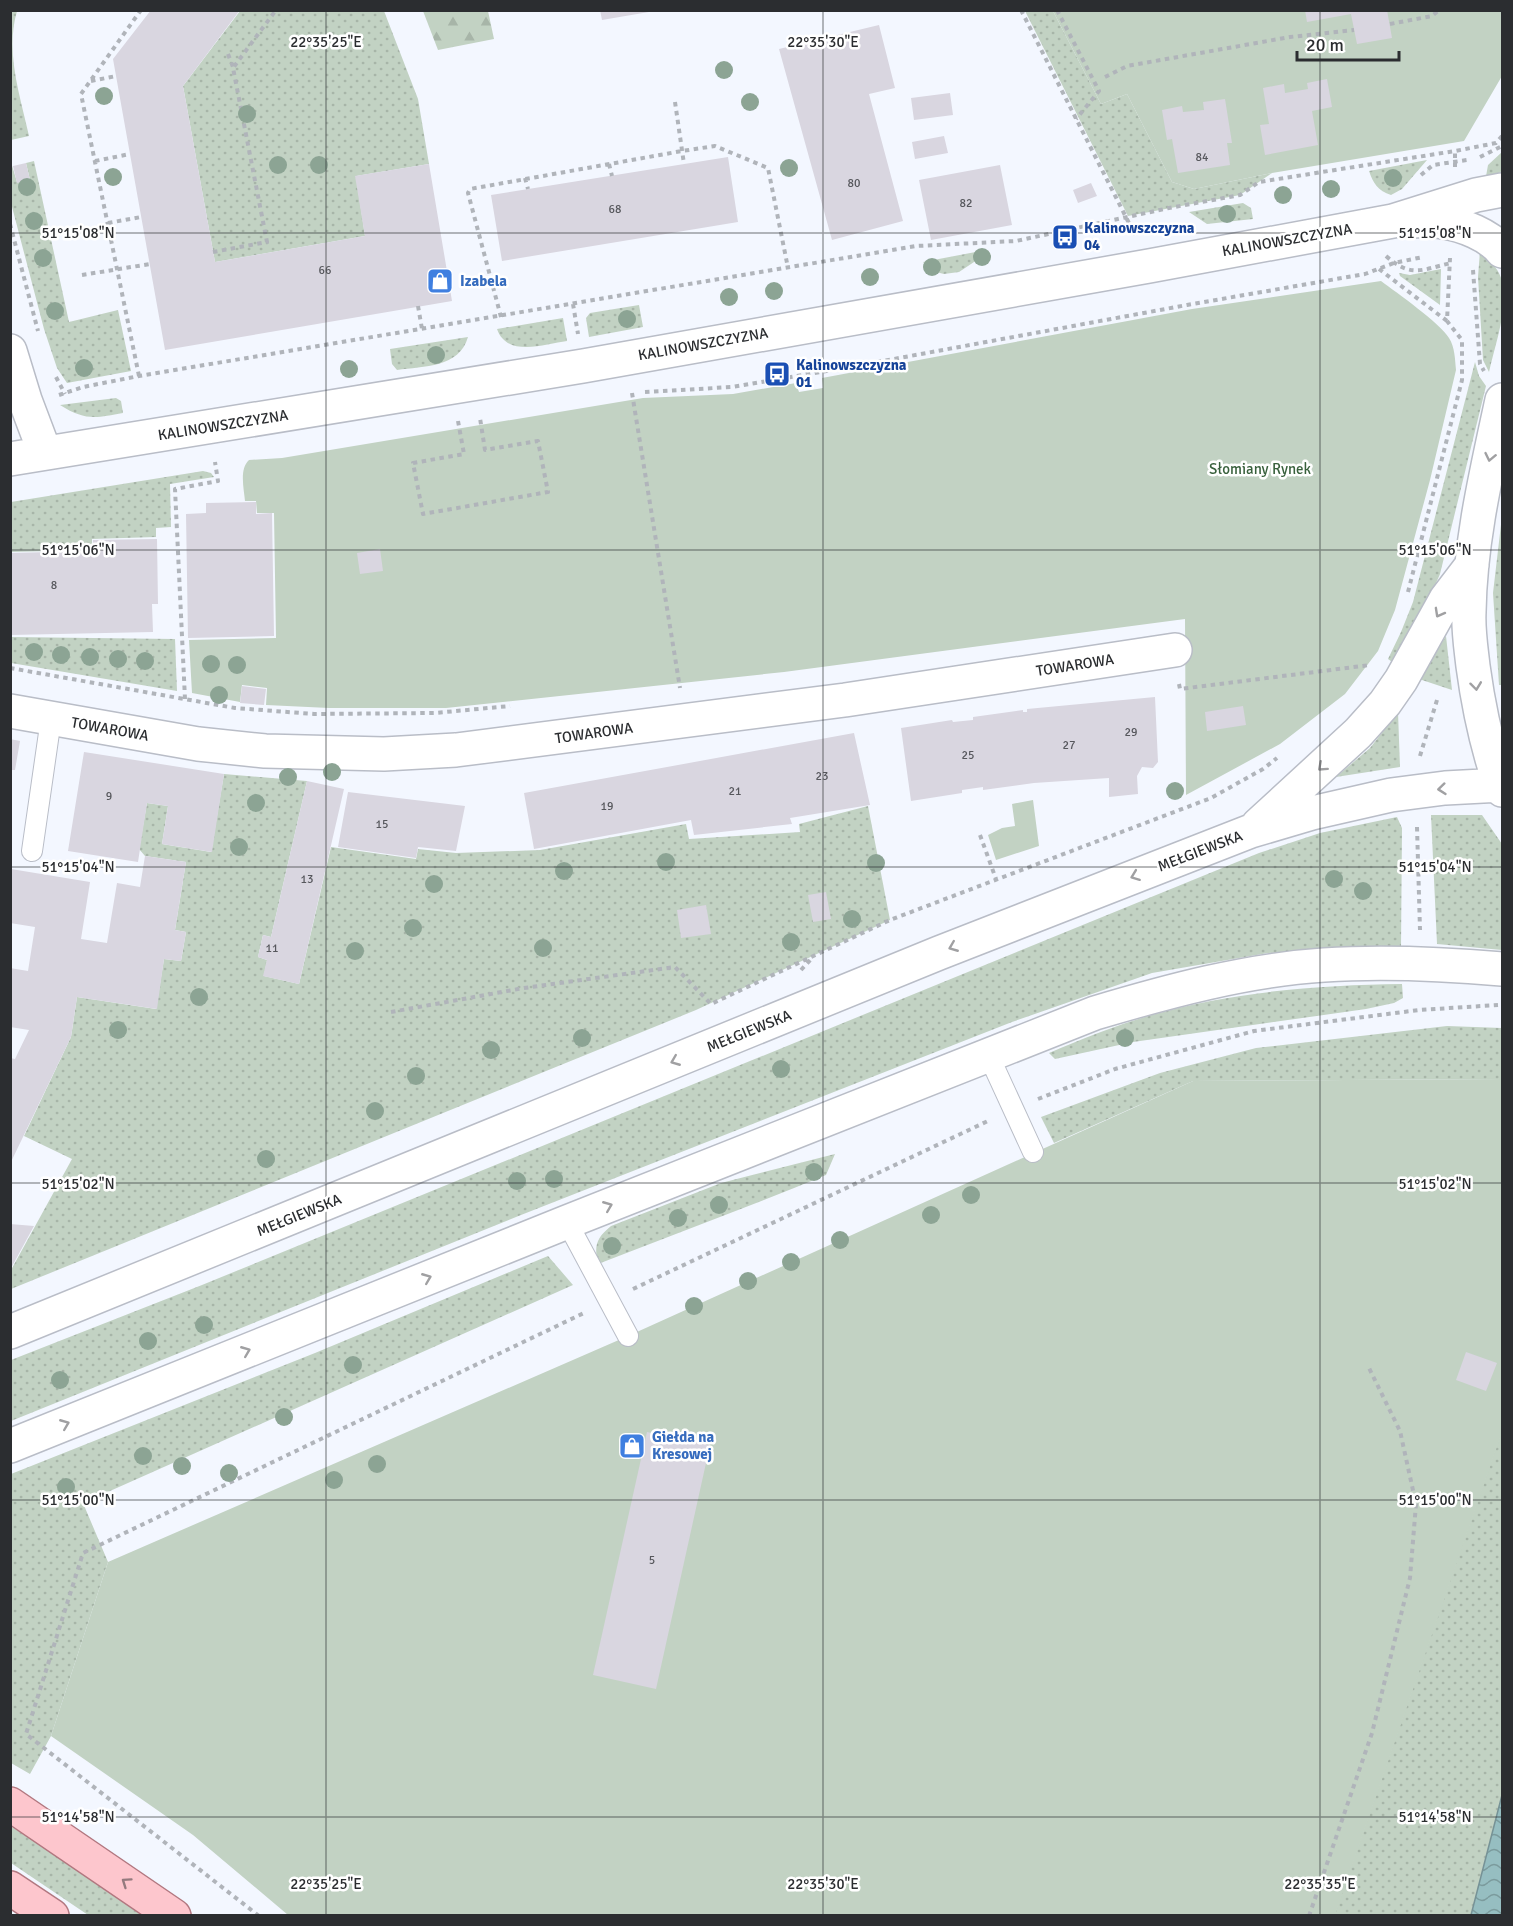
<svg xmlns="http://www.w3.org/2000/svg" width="1513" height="1926" viewBox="0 0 1513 1926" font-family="Signika,sans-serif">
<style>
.grass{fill:url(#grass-dots)}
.forest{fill:url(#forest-firs)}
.green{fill:#c2d2c3}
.water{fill:url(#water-waves);stroke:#769296;stroke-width:1.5}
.building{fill:#d9d6e0}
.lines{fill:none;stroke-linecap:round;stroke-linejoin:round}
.service-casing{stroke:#b9bdc7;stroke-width:22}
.minor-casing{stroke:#b9bdc7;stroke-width:36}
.secondary-casing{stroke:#b9bdc7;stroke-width:36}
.primary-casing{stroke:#b27880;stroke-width:36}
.path{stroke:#b0b4ba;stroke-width:4;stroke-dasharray:4.5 4.5;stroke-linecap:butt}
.service{stroke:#fff;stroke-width:20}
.minor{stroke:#fff;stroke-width:33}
.secondary{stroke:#fff;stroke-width:33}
.primary{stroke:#fdc6cd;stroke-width:33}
.tree{fill:#8ca494}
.oneway{stroke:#a0a0a2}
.oneway2{stroke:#947a7e}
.ticks{fill:none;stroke:#2b2d30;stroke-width:1.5;stroke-opacity:0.45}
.labels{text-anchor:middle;stroke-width:5;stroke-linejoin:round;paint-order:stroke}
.number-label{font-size:12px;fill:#56575c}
.transit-label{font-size:15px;font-weight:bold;fill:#164399;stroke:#fff;text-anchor:start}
.street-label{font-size:15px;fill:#2b2d30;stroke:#fff}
.shop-label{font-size:15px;font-weight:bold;fill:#366cbe;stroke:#fff;text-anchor:start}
.park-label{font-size:15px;fill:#38603c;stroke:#fff}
.ticks-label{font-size:15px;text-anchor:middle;fill:#2b2d30;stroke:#fff;stroke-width:5;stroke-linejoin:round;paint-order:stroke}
</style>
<defs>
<pattern id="grass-dots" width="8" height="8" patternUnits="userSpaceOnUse" patternTransform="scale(1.5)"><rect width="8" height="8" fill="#c2d2c3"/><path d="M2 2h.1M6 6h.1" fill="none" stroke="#a7b5a8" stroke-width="1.8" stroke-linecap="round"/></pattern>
<pattern id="forest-firs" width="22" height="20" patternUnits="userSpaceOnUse" patternTransform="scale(1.5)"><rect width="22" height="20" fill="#c2d2c3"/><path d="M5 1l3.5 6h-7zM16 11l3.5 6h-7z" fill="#a7b5a8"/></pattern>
<pattern id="water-waves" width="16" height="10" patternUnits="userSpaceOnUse" patternTransform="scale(1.5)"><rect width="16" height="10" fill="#96bec1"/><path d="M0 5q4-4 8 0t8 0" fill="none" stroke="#7b9b9d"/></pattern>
</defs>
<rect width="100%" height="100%" fill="#f3f7ff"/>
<path class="grass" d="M10 11H17C5 52 20 95 29 136L11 140Z
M240 11H384L418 99 429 164 356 176 365 236 215 262 183 86Z
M1025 11H1053L1101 104 1127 94 1172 182 1194 189 1272 173 1240 195 1128 216Z
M1502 152V171L1485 182 1488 165Z
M10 159 17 182 30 180 26 163 34 161 69 322 118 310 131 371 67 383 57 368 44 329 11 203Z
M1427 160 1402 189 1391 195C1378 191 1373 183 1369 171Z
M1243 203 1251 208 1253 219 1207 224 1189 212Z
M986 250 989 252 991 257 977 260 959 272 944 274 932 271 923 262Z
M1480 251C1489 260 1500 269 1502 282 1508 311 1495 345 1489 372L1483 360 1478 277Z
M1441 269 1440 305 1400 276 1399 273 1410 275Z
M639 305 643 327 589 337 586 318 590 313Z
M563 318 567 341C545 344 507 358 497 329Z
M468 337C459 368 424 366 397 370L392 364 390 349Z
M1475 362 1479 376 1486 386 1440 574 1420 620 1395 664 1388 659 1401 632 1413 602Z
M116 398 121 401 123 413C96 418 85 421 60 405Z
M203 471 211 473 214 477 170 484 171 527 156 528V537L92 539V550L11 552V502Z
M1502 516V685H1499L1493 593Z
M1446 636 1452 690 1419 679Z
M11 637 175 639 177 691 11 663Z
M1398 712 1400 767 1336 777 1370 748Z
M224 774 307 781 271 937 263 935 258 957 267 960 264 976 299 984 331 847 416 859 418 849 456 853 540 850 686 824 689 839 800 832 799 824 868 806 890 920 696 1010 11 1289V1270L72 1159 24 1136 71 1037 77 997 156 1009 164 959 181 961 186 932 175 930 186 862 145 856 139 849 147 803 168 806 162 844 211 852Z
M1431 815H1482L1502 844V950L1437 944Z
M1397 817 1402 828 1401 948 1268 953 1152 973 1012 1022 521 1215 11 1421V1360L202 1285 1259 853 1320 833Z
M1402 984 1403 998 1394 1003 1366 1009 1133 1042 1055 1059 1049 1053C1082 1039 1114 1026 1148 1016 1230 992 1318 985 1402 984Z
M1447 1026 1502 1028V1079L1193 1081 1054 1143 1041 1117 1160 1073 1256 1048Z
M835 1154 826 1175C751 1206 674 1234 598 1264 594 1246 596 1238 611 1226L721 1183Z
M548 1256 573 1285 83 1503 108 1562 51 1736 30 1774 11 1763V1474L315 1353Z
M1502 1430V1795L1471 1915 1334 1916Z
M10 1826 63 1859 141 1915H88L11 1863Z"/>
<path class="forest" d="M423 11H488L494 39 438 50Z"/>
<path class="green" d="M1053 11H1502V76L1464 141 1272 173 1194 189 1172 182 1127 94 1101 104Z
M1381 281C1397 293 1440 323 1449 338 1455 347 1455 360 1456 370L1430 480 1395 610 1378 651 1345 694 1280 744 1186 795 1185 619 784 672 446 708H329L266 705 267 688 242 685 240 702 192 693 189 640 276 638 274 513H257L256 501H245C244 489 239 469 249 460L282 458 643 398 733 394 796 383 799 392 823 388 822 378 1192 309Z
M1033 800 1039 846 996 860 988 835 1002 828 1015 826 1012 804Z
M1502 1079V1432L1335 1915H288L193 1835 51 1736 108 1562 628 1336 1193 1081Z"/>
<path class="water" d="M1502 1795V1915H1471Z"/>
<path class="building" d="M151 10H240L183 86 215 262 365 236 355 176 429 164 452 301 165 350 113 59Z
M600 10H649V12L602 20Z
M1305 10H1387L1392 38 1357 44 1351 14 1307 22Z
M879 25 895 88 869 94 903 221 832 240 779 49Z
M1327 79 1332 107 1312 111 1318 145 1265 155 1260 125 1269 124 1263 88 1284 84 1285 93 1308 89 1307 83Z
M950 93 953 115 914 120 911 98Z
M1225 99 1232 143H1227L1230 165 1178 173 1172 139 1167 140 1162 110 1182 106 1183 112 1204 110 1203 102Z
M944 136 948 153 915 159 912 142Z
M728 157 738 222 502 261 491 195Z
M26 163 30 180 17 183 13 166Z
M1000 165 1012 225 931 240 919 180Z
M1091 183 1097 196 1078 203 1073 190Z
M256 502V514L272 513 274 636 188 638 186 514 206 513V503Z
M157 539 158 604H152L153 632 10 635V553L93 551V540Z
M380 549 383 571 360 574 357 553Z
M242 686 266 689 264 705 240 703Z
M1155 697 1158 762 1153 768 1142 767 1137 776 1138 794 1109 797V778L1034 783 983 790V787L962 790V793L911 801 901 728 952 720 953 722 973 720V717L1023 710V712H1027V709Z
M1243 706 1246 725 1207 731 1205 712Z
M854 733 870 805 790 818 792 824 694 835 691 820 534 849 524 793Z
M10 739 20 741 15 770H10Z
M84 752 224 774 212 852 162 844 168 806 147 803 138 862 68 851Z
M307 781 344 789 299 984 263 976 267 960 258 957 263 935 271 937Z
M348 792 465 806 456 851 418 847 416 858 338 847Z
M145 856 186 862 175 930 186 932 181 961 164 959 157 1009 77 997 71 1037 10 1164V1058L15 1059 29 1030 10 1027V968L28 971 35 927 10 923 11 869 90 882 81 939 107 943 117 883 140 887Z
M826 892 831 919 813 922 808 895Z
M706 905 711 934 681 938 677 910Z
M10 1224 34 1226 10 1270Z
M1466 1352 1497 1363 1486 1391 1456 1380Z
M647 1432 710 1445 656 1689 593 1675Z"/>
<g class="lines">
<defs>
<path id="service" d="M32 851 51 719
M988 1054 1033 1152
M567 1222 628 1336"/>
<path id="minor" d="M1410 221C1421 221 1433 220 1443 222 1463 225 1489 235 1502 251
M10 351 25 400 45 453
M10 459 583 366 1149 266 1393 221 1476 195 1502 190
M10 711 198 744 265 751 384 754 456 750 845 700 1175 650"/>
<path id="secondary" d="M1502 400C1487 470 1470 540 1469 612 1468 630 1471 648 1473 666 1479 711 1487 748 1502 790
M1258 825 1358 733 1385 703 1401 680 1446 599 1472 565
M10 1332 939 953 1251 831 1312 813 1391 795 1445 788 1502 785
M10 1446 567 1222 1095 1013C1169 991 1246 970 1324 965 1383 961 1444 964 1502 969"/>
<path id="primary" d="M10 1804 174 1916
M10 1888 52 1916"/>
</defs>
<use href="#service" class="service-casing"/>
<use href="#minor" class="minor-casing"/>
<use href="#secondary" class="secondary-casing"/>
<use href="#primary" class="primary-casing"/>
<path class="path" d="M1021 10 1135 235
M1057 10 1099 91 1076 119
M1390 24 1432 16 1439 10
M228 54 233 67
M1105 77 1127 66 1290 37 1354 30
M91 81 116 76
M675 102 684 164
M1480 157 1502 146
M95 161 130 154
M609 164 612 176
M1455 167V151
M1421 175 1433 165 1467 160
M525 178 528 189
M108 223 141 217
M10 224 38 331
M213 252 267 242 233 68 276 10
M1386 256C1411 278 1421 270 1451 263
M1379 269 1447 321
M1473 270 1480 364 1484 371
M82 275 150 264
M573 304 578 334
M418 306 422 329
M501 317 468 193 470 189 682 151 715 146 768 168 788 268
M139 376 81 94 141 10
M56 377 65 394
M645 392 732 387 845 368 1187 305 1365 274 1394 263 1423 257
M632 393 680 688
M59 395 83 387 139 376 916 246 1016 241 1169 208 1240 195 1259 182 1455 151 1496 143 1502 136
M458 421 464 454 413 463 423 514 548 492 538 441 485 450 480 418
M1408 592 1462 380V340L1447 321 1450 258
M10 668 235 708 314 714 435 713 510 706
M1179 684 1180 689 1370 665
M185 699 175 489 218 481 215 462
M1420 756 1437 700
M1417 827 1420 930
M980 835 996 879
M801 970 812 958
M391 1012 524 988 675 967 711 1004 890 920 1211 798 1263 769 1277 758
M1038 1099 1115 1069 1254 1031 1419 1010 1498 1005
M633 1289 990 1120
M259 1916 26 1734 83 1553 586 1312
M1309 1916 1372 1733 1410 1578 1416 1504 1400 1431 1369 1368"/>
<use href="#service" class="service"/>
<use href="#minor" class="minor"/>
<use href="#secondary" class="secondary"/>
<use href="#primary" class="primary"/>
</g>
<g class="tree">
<circle cx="724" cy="70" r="9"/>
<circle cx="104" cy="96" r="9"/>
<circle cx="750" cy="102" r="9"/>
<circle cx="247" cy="114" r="9"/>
<circle cx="278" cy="165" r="9"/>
<circle cx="319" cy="165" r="9"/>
<circle cx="789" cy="168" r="9"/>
<circle cx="113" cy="177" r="9"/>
<circle cx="1393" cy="178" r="9"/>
<circle cx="27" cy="187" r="9"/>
<circle cx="1331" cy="189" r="9"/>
<circle cx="1283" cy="195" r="9"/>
<circle cx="1227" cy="214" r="9"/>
<circle cx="34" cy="221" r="9"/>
<circle cx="982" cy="257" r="9"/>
<circle cx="43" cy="258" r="9"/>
<circle cx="932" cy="267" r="9"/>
<circle cx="870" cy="277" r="9"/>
<circle cx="774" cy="291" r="9"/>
<circle cx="729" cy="297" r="9"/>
<circle cx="55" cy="311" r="9"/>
<circle cx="627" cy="319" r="9"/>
<circle cx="436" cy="355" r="9"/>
<circle cx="84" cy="368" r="9"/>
<circle cx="349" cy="369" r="9"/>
<circle cx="34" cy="652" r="9"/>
<circle cx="61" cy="655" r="9"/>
<circle cx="90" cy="657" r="9"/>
<circle cx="118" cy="659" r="9"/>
<circle cx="145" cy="661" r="9"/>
<circle cx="211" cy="664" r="9"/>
<circle cx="237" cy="665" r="9"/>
<circle cx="219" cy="695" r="9"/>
<circle cx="332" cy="772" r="9"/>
<circle cx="288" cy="777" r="9"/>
<circle cx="1175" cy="791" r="9"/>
<circle cx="256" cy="803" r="9"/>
<circle cx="239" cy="847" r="9"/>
<circle cx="666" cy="862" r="9"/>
<circle cx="876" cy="863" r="9"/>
<circle cx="564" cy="871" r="9"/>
<circle cx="1334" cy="879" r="9"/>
<circle cx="434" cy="884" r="9"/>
<circle cx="1363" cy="891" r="9"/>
<circle cx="852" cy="919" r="9"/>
<circle cx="413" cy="928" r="9"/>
<circle cx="791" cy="942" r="9"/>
<circle cx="543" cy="948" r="9"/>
<circle cx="355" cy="951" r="9"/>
<circle cx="199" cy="997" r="9"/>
<circle cx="118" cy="1030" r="9"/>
<circle cx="582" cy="1038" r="9"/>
<circle cx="1125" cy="1038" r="9"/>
<circle cx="491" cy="1050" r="9"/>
<circle cx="781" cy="1069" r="9"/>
<circle cx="416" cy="1076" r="9"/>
<circle cx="375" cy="1111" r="9"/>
<circle cx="266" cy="1159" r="9"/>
<circle cx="814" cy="1172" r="9"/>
<circle cx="554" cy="1179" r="9"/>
<circle cx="517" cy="1181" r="9"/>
<circle cx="971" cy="1195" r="9"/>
<circle cx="719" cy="1205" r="9"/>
<circle cx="931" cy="1215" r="9"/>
<circle cx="678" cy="1218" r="9"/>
<circle cx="840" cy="1240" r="9"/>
<circle cx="612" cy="1246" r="9"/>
<circle cx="791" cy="1262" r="9"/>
<circle cx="748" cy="1281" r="9"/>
<circle cx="694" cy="1306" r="9"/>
<circle cx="204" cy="1325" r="9"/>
<circle cx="148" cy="1341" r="9"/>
<circle cx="353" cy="1365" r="9"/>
<circle cx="60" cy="1380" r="9"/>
<circle cx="284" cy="1417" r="9"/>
<circle cx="143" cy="1456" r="9"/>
<circle cx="377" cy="1464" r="9"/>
<circle cx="182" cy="1466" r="9"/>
<circle cx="229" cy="1473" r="9"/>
<circle cx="334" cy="1480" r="9"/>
<circle cx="66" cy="1487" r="9"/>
</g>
<defs><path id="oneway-chevron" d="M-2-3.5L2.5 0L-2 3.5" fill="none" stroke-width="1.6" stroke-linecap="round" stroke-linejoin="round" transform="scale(1.5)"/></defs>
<g class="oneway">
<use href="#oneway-chevron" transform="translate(1490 457) rotate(102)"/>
<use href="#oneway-chevron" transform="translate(1439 613) rotate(119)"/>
<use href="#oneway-chevron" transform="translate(1476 686) rotate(83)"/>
<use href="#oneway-chevron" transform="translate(1322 767) rotate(138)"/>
<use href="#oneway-chevron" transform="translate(1442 789) rotate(174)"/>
<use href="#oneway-chevron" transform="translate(1135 876) rotate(159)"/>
<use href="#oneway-chevron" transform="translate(953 947) rotate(158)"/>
<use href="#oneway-chevron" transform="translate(675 1061) rotate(158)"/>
<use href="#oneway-chevron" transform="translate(608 1206) rotate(-22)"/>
<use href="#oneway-chevron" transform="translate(427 1278) rotate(-22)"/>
<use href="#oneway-chevron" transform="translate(246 1351) rotate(-22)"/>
<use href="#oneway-chevron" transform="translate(65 1424) rotate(-22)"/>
</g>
<use class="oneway2" href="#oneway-chevron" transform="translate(126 1882) rotate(-145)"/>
<path class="ticks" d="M326 10V1916M823 10V1916M1320 10V1916M10 233H1502M10 550H1502M10 867H1502M10 1183H1502M10 1500H1502M10 1817H1502"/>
<defs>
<symbol id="bus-square" viewBox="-11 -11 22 22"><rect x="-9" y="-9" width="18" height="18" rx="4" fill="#1a4fb4" stroke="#fff"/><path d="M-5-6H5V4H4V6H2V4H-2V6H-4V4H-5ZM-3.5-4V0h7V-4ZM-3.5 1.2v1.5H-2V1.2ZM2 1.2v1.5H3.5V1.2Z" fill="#fff"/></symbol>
<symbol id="shop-square" viewBox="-11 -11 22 22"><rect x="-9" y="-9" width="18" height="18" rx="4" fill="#3f7fe0" stroke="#fff"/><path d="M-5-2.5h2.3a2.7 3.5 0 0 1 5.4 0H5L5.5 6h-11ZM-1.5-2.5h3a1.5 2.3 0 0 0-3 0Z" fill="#fff"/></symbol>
</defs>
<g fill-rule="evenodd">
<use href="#bus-square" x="1050" y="222" width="30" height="30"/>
<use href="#shop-square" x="425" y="266" width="30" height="30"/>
<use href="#bus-square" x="762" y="359" width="30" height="30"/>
<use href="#shop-square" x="617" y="1431" width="30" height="30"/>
</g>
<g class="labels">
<g class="number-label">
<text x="1202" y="161">84</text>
<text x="854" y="187">80</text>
<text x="966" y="207">82</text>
<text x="615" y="213">68</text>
<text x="325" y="274">66</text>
<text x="54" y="589">8</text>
<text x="1131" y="736">29</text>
<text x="1069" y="749">27</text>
<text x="968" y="759">25</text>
<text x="822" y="780">23</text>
<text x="735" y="795">21</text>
<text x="109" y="800">9</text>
<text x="607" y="810">19</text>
<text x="382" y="828">15</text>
<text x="307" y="883">13</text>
<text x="272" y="952">11</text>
<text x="652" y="1564">5</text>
</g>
<g class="transit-label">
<text x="1084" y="233">Kalinowszczyzna<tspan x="1084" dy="17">04</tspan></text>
<text x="796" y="370">Kalinowszczyzna<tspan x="796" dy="17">01</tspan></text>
</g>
<g class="street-label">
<text transform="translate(1287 240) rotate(-10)" y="5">KALINOWSZCZYZNA</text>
<text transform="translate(703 344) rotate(-10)" y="5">KALINOWSZCZYZNA</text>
<text transform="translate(223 425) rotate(-9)" y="5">KALINOWSZCZYZNA</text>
<text transform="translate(1075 665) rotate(-9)" y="5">TOWAROWA</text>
<text transform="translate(110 729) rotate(10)" y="5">TOWAROWA</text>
<text transform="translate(594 733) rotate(-8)" y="5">TOWAROWA</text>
<text transform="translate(1200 851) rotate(-21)" y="5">MEŁGIEWSKA</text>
<text transform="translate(749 1031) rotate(-22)" y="5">MEŁGIEWSKA</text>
<text transform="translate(299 1215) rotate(-22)" y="5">MEŁGIEWSKA</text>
</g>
<g class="shop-label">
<text x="460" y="286">Izabela</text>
<text x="652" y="1442">Giełda na<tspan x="652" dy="17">Kresowej</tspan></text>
</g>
<g class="park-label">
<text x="1260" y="474">Słomiany Rynek</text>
</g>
</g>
<g class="ticks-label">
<text x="326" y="47">22°35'25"E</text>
<text x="823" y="47">22°35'30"E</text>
<text x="78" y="238">51°15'08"N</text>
<text x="1435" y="238">51°15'08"N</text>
<text x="78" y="555">51°15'06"N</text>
<text x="1435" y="555">51°15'06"N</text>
<text x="78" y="872">51°15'04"N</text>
<text x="1435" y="872">51°15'04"N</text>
<text x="78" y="1189">51°15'02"N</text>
<text x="1435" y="1189">51°15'02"N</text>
<text x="78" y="1505">51°15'00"N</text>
<text x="1435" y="1505">51°15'00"N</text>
<text x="78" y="1822">51°14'58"N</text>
<text x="1435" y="1822">51°14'58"N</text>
<text x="326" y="1889">22°35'25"E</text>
<text x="823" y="1889">22°35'30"E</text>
<text x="1320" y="1889">22°35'35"E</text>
</g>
<rect width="1513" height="1926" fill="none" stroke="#2b2d30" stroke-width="24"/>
<path d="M1297 51v9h102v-9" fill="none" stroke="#2b2d30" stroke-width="3"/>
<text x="1306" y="51" font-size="18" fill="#2b2d30" stroke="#ffffff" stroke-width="4.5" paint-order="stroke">20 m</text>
</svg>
